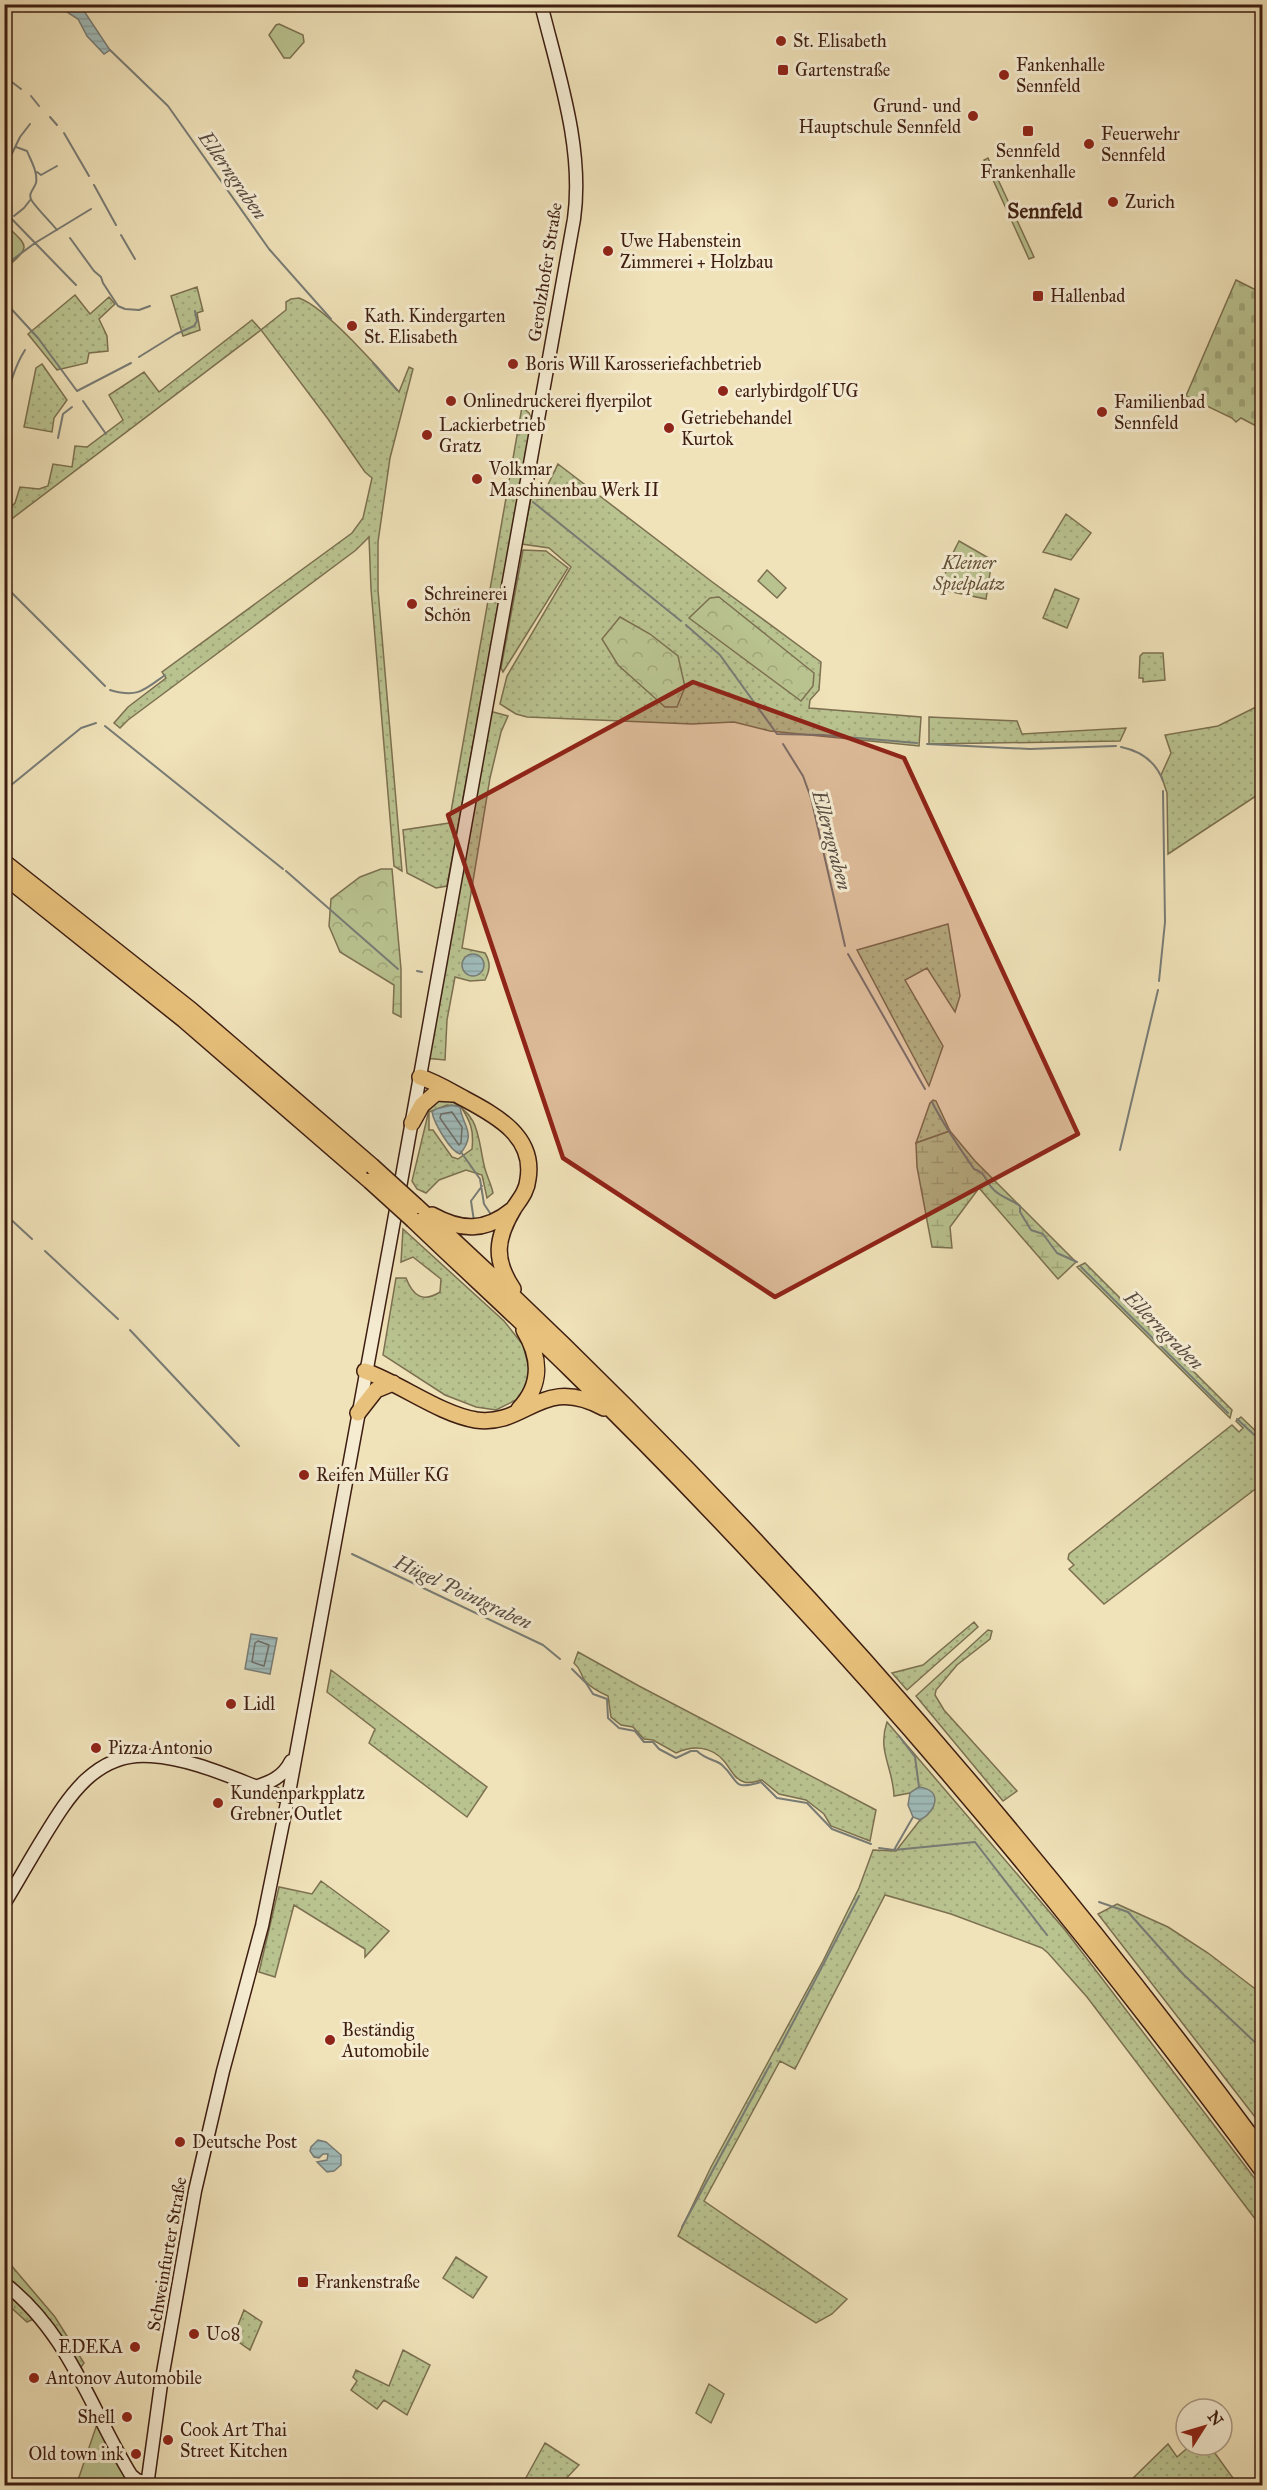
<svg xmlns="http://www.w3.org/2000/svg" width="1267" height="2490" viewBox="0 0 1267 2490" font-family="'IM FELL Great Primer',serif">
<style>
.grass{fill:url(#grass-dots);stroke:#7c7050;stroke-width:1.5;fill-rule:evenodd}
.forest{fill:url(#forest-crowns);stroke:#7c7050;stroke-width:1.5}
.wetland{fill:url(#wetland-marsh);stroke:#7c7050;stroke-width:1.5}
.cemetery{fill:url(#cemetery-stones);stroke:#7c7050;stroke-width:1.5}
.park{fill:#b9c390;stroke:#7c7050;stroke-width:1.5}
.water{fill:url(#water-rules);stroke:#787c76;stroke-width:1.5}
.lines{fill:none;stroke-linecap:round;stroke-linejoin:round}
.shore{stroke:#6e6c66;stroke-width:1.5}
.stream{stroke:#787c76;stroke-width:2}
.secondary-casing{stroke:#3e1e11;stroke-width:15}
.highway-casing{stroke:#3e1e11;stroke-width:18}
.secondary{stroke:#f5ecd2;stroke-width:12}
.highway{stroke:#e8c17c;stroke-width:15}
.highway-bridge-casing{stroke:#3e1e11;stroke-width:18;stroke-linecap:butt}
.highway-bridge{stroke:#e8c17c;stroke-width:15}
.marked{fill:#8f2418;fill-opacity:0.2;stroke:#8f2418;stroke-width:4.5;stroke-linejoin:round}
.poi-dot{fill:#8f2418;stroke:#f5ecd2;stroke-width:2}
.labels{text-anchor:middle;stroke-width:6;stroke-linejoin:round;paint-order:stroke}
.poi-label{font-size:18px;fill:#3e1e11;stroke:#f5ecd2;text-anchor:start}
.street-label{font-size:18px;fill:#3e1e11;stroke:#f5ecd2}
.park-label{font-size:18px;font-style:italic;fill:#635037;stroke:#f5ecd2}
.water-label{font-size:20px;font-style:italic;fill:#5b4d44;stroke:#f5ecd2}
.quarter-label{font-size:21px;font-weight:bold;fill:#3e1e11;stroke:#f5ecd2}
</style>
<defs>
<pattern id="grass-dots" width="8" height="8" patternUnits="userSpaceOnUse" patternTransform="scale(1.5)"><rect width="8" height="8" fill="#b9c390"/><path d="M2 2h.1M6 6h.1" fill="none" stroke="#a0a77b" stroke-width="1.8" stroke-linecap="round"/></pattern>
<pattern id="forest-crowns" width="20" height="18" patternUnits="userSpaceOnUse" patternTransform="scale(1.5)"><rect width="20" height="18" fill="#b9c390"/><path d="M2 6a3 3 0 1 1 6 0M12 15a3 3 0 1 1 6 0" fill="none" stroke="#a0a77b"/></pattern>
<pattern id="wetland-marsh" width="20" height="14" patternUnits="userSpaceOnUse" patternTransform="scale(1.5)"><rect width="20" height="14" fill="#b9c390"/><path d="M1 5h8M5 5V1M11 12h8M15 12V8" fill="none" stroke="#a0a77b"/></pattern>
<pattern id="cemetery-stones" width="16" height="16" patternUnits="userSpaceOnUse" patternTransform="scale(1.5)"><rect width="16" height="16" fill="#b9c390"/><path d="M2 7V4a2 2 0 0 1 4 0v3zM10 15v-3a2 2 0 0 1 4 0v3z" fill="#a0a77b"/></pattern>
<pattern id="water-rules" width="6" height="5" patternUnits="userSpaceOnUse" patternTransform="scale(1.5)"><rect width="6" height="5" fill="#9fbbba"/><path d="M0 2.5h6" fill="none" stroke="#8aa09f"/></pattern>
</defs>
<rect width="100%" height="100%" fill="#f0e2b9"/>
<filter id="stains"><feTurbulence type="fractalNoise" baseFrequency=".00333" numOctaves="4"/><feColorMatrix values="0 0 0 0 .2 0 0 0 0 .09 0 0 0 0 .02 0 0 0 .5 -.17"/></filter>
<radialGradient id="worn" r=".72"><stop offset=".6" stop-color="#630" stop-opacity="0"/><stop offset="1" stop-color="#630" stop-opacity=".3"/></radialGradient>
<path class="grass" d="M197 287 203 311 197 313 200 330 183 336 171 296Z
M75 295 90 314 109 297 115 304 99 319 107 336 108 351 89 353 87 363 57 370 28 334Z
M299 298C325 307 380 369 399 392L409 367 413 369 390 458 378 542V590L402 871 394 866 371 589 369 537 356 550 128 720 120 728 114 723 128 707 166 678 162 672 352 533 363 518 372 478 365 472 328 419 261 330 286 310V302L291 299Z
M252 320 261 330 5 524V513L15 503 20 487 39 489 48 486 53 464 72 467 75 446 87 447 123 420 109 395 144 372 159 392Z
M42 364 67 400 54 418 52 432 24 427 36 368Z
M522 407 529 413 532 420 447 886 436 888 407 873 403 830 449 823Z
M558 464 711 581 821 662 819 690 810 700 809 708 921 717 919 746 770 731 734 722 692 724 527 717 516 714 500 704 507 676 571 567 549 548 522 544 531 498 541 499Z
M1066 514 1091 533 1071 560 1043 552Z
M523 550 546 551 568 568 503 672 501 668Z
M1055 589 1079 599 1067 628 1043 618Z
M1143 653H1163L1165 680 1143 682V678H1139L1140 656Z
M1262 704V792L1168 854 1167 793 1161 775 1171 753 1165 735 1218 726Z
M486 710 508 716 501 732 490 778 462 948 485 953C491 963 490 970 485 980L470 981 455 977 447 1020 445 1060 424 1058Z
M929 717 1017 721 1022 734 1126 728 1120 741 929 744Z
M948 924 960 996 955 1012 927 968 905 980 943 1046 929 1086 857 950Z
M447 1099C480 1115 477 1133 484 1165 486 1175 491 1183 493 1193L487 1198 482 1175 466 1170 439 1180 426 1193 417 1189 412 1181 429 1110 436 1101ZM447 1105 461 1107C471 1122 474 1131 472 1149L458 1159 452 1157 433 1130H429V1112Z
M933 1100 936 1101 950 1131 916 1143 930 1103Z
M403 1229 504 1321 523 1345 529 1368 527 1385 516 1400 496 1410 476 1407 445 1395 383 1355 396 1278H406C413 1296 423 1303 440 1292L441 1279 413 1257 401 1262Z
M1085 1263 1232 1410 1230 1418 1077 1267Z
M1241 1417 1262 1437V1484L1104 1604 1069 1569 1074 1565 1068 1559 1069 1554 1232 1425 1239 1432 1243 1428 1236 1421Z
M974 1622 978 1627 907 1690 892 1673 923 1665Z
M988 1630 992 1631 990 1639 957 1665 936 1690 935 1695 944 1710 1017 1791 1003 1801 916 1696Z
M578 1652 639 1686 876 1810 870 1841 831 1826 824 1814 806 1800 779 1794 762 1780C757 1781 749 1784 744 1782 733 1778 731 1769 724 1761 711 1746 693 1745 676 1753L653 1740 644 1739 633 1727 621 1725 611 1717 608 1696C599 1692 591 1688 585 1681 580 1674 582 1670 574 1663Z
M331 1670 487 1787 467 1817 369 1743 375 1729 327 1692Z
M887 1722 1065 1930 1262 2188V2228L1087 1997 1048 1953 1042 1948 951 1914 885 1895 795 2069 780 2061 704 2201 847 2299 832 2314 816 2323 678 2236 711 2167 823 1961 859 1888 873 1850 896 1851 920 1820 924 1817 919 1787 910 1793 894 1796C893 1767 877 1751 887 1722Z
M321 1881 389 1931 365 1957V1949L294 1905 275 1977 259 1972 279 1887 312 1894Z
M1117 1904 1168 1927 1208 1953 1262 1994V2126L1098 1914Z
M456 2257 487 2277 473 2298 443 2278Z
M5 2258 55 2317 84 2363 77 2373 40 2316 27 2322 5 2302Z
M244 2310 262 2322 250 2350 233 2338Z
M403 2350 430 2365 407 2415 384 2400 377 2409 351 2390 357 2381 353 2377 356 2370 389 2386Z
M545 2443 579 2465 560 2485H522Z
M1168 2444 1177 2457 1191 2445H1209L1238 2485H1126Z"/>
<path class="forest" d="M719 597 814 673 813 686 801 701 689 618 710 598Z
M620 617 650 634 678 656 685 687 677 707H665L618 665 602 639Z
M381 869H392L401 969V1017L393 1013 394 985 340 952 329 926 331 899 360 877Z"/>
<path class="wetland" d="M950 1131 975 1161 1076 1262 1058 1279 979 1188 950 1227 952 1248 932 1247 917 1167 916 1143Z"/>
<path class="cemetery" d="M1236 280 1262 293V421L1258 427 1241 418 1236 422 1232 418 1186 396Z"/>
<path class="park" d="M279 24 303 35 304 42 290 58H284L269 35 276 25Z
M988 158 1034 257 1029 259 984 160Z
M5 224C25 245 34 245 8 266L5 263Z
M959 541 992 560 986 599 948 591C938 577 953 554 959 541Z
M767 570 786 588 777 598 758 581Z
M709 2384 724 2394 711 2423 696 2413Z
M97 2424 130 2485 76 2486Z"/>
<path class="water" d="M56 5H80L110 50 104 54 87 36 78 19Z
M462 965a11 11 0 1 1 22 0a11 11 0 1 1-22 0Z
M452 1105 460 1107C463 1127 477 1133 460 1154 450 1151 434 1123 432 1112L436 1109Z
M251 1634 277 1638 270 1674 245 1669Z
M919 1787C943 1790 937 1811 920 1820L913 1817 908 1805 910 1793Z
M318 2140 326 2142 341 2155V2165L334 2171 327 2172 317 2162 327 2160 328 2154H323L319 2158 314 2157 310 2151 311 2147Z"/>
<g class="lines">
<path class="shore" d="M452 1112 462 1127 461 1143 459 1145 440 1118 441 1114Z
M258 1641 269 1645 264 1666 252 1662 255 1643Z"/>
<path class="stream" d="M4 32 10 14
M110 50 168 106 269 249 331 319
M4 76 21 89
M31 96 39 106
M50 117 57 125
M64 133 89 176
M4 135 6 138
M16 147 27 151C31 161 38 172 36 183 34 189 27 194 32 201 39 211 49 220 57 230
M4 170 20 137 30 124
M37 172 41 175 57 166
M94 185 116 225
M4 211 76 285
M14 216 24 208 31 199
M121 235 135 259
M70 238 94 271 101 277 103 283 118 306 125 309 139 310 150 306
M4 266 35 243 91 209
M4 301 38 338 77 391 131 363
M139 357 176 334 194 326 197 321 195 311
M373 363 397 390
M83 401 106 434
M4 411C9 389 13 369 25 350
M58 438 63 414 72 407
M533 502 681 621
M4 585 105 686
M686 625 720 655 777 734 822 735 917 743
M110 690C137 698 143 691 165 675
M105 726 283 869
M783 744 803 776 811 798 845 946
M927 744 1030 749 1116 746
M1121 747C1141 751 1156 762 1163 781
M10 786 81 728 96 723
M286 871 398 969
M848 954 925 1089
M417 971 422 972
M1159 981 1165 922 1163 791
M932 1102C944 1126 959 1147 974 1169 987 1173 985 1182 994 1190 1002 1198 1013 1200 1020 1206V1212L1031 1230 1043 1234 1057 1253 1077 1262
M1120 1150 1158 990
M461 1152 480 1179 484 1204 492 1216
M6 1215 32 1239
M474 1221 471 1201 482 1186
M45 1251 118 1319
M1081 1267 1228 1413
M130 1330 239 1446
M1237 1419 1262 1442
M352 1554 543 1645 560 1659
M572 1669 586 1683 593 1694 607 1699 608 1718 619 1728 635 1731 644 1742H653L659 1749 676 1758 691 1751H697C706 1760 717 1760 722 1765 740 1781 731 1791 761 1782L777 1798 807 1803 832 1829 871 1844
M899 1736 915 1757 919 1787
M879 1848 894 1850 975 1842 1047 1935
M894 1850 913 1817
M1099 1902 1128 1912 1183 1974 1262 2049
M778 2051 859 1896
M682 2227 771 2063"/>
<defs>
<path id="secondary" d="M255 1787C271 1782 283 1777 291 1761
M4 1904C17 1883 29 1861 42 1840 67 1799 95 1751 151 1756 198 1759 244 1784 288 1798
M4 2283C69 2333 90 2408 131 2475L137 2480 147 2483
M147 2486 161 2384 195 2191 223 2071 262 1926 288 1798 390 1243 574 219C584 148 558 73 541 4"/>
<path id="highway" d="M4 862 191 1010 372 1166
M4 876 184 1020 370 1181
M420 1077C436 1082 450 1091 465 1099 497 1116 535 1137 528 1179 527 1191 520 1199 514 1208 496 1238 493 1259 513 1289
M412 1123 422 1105 436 1093 453 1094
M416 1206C730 1491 1010 1810 1262 2151
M432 1215C461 1231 485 1232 512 1210
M413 1220C465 1270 519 1319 571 1370 648 1445 722 1522 794 1600 962 1781 1116 1972 1262 2170
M365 1371C401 1384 440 1414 476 1420 527 1427 541 1374 604 1408
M519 1409C542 1385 541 1358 524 1330
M358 1413 376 1390 393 1383"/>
</defs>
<use href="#secondary" class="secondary-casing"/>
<use href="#highway" class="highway-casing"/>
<use href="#secondary" class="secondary"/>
<use href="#highway" class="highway"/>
<defs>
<path id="highway-bridge" d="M372 1166 416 1206
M370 1181 413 1220"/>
</defs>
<use href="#highway-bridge" class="highway-bridge-casing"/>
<use href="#highway-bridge" class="highway-bridge"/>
</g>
<path class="marked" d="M693 682 904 758 1078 1134 775 1297 563 1158 448 815Z"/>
<g class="poi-dot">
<circle cx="781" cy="41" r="6"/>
<rect x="777" y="64" width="12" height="12" rx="3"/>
<circle cx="1004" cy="75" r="6"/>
<circle cx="973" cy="116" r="6"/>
<rect x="1022" y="125" width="12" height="12" rx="3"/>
<circle cx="1089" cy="144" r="6"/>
<circle cx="1113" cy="202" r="6"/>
<circle cx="608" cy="251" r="6"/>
<rect x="1032" y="290" width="12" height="12" rx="3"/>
<circle cx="352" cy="326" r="6"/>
<circle cx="513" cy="364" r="6"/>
<circle cx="723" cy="391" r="6"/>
<circle cx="451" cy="401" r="6"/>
<circle cx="1102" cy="412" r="6"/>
<circle cx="669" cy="428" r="6"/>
<circle cx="427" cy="435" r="6"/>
<circle cx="477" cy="479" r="6"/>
<circle cx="412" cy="604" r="6"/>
<circle cx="304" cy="1475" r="6"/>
<circle cx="231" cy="1704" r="6"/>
<circle cx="96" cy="1748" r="6"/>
<circle cx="218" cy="1803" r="6"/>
<circle cx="330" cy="2040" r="6"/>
<circle cx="180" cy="2142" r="6"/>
<rect x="297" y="2276" width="12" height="12" rx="3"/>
<circle cx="194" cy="2334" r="6"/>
<circle cx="135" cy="2347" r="6"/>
<circle cx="34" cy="2378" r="6"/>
<circle cx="127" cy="2417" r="6"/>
<circle cx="168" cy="2440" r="6"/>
<circle cx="136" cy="2454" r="6"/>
</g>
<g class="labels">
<g class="poi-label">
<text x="793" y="47">St. Elisabeth</text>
<text x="1016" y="71">Fankenhalle<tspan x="1016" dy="21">Sennfeld</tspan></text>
<text x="795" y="76">Gartenstraße</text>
<text x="961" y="112" text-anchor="end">Grund- und<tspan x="961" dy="21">Hauptschule Sennfeld</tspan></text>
<text x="1101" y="140">Feuerwehr<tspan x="1101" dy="21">Sennfeld</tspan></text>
<text x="1028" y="157" text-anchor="middle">Sennfeld<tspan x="1028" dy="21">Frankenhalle</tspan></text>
<text x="1125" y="208">Zurich</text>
<text x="620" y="247">Uwe Habenstein<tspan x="620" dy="21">Zimmerei + Holzbau</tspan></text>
<text x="1050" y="302">Hallenbad</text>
<text x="364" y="322">Kath. Kindergarten<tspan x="364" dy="21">St. Elisabeth</tspan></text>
<text x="525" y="370">Boris Will Karosseriefachbetrieb</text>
<text x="735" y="397">earlybirdgolf UG</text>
<text x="463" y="407">Onlinedruckerei flyerpilot</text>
<text x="1114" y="408">Familienbad<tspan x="1114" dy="21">Sennfeld</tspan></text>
<text x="681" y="424">Getriebehandel<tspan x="681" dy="21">Kurtok</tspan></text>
<text x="439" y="431">Lackierbetrieb<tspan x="439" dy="21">Gratz</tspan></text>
<text x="489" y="475">Volkmar<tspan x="489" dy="21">Maschinenbau Werk II</tspan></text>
<text x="424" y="600">Schreinerei<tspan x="424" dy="21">Schön</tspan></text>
<text x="316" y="1481">Reifen Müller KG</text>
<text x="243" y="1710">Lidl</text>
<text x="108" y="1754">Pizza Antonio</text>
<text x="230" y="1799">Kundenparkpplatz<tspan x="230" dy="21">Grebner Outlet</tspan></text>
<text x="342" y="2036">Beständig<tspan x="342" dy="21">Automobile</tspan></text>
<text x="192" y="2148">Deutsche Post</text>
<text x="315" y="2288">Frankenstraße</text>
<text x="206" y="2340">U08</text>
<text x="123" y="2353" text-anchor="end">EDEKA</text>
<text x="46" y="2384">Antonov Automobile</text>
<text x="115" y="2423" text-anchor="end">Shell</text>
<text x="180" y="2436">Cook Art Thai<tspan x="180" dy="21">Street Kitchen</tspan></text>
<text x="124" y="2460" text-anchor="end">Old town ink</text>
</g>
<g class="street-label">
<text transform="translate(545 272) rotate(-81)" y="6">Gerolzhofer Straße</text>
<text transform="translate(167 2254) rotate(-80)" y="6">Schweinfurter Straße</text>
</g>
<g class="park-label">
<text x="969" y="569">Kleiner<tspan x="969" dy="21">Spielplatz</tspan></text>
</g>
<g class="water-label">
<text transform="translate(233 175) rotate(55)" y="7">Ellerngraben</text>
<text transform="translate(832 840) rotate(75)" y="7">Ellerngraben</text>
<text transform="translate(1164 1330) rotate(45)" y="7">Ellerngraben</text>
<text transform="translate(463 1592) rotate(25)" y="7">Hügel Pointgraben</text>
</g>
<g class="quarter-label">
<text x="1045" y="218">Sennfeld</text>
</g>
</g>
<rect width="1267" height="2490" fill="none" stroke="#f0e2b9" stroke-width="24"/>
<rect x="6" y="6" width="1255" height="2478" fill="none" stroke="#3e1e11" stroke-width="3"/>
<rect x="12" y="12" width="1243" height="2466" fill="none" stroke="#3e1e11" stroke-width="1.5"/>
<g transform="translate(1204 2427) rotate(53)"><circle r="28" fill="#f5ecd2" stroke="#ac9a85" stroke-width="1.5"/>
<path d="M0-4.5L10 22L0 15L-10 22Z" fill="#8f2418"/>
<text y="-9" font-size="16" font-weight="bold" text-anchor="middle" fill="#3e1e11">N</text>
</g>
<rect width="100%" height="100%" filter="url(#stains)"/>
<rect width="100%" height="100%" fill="url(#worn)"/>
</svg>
